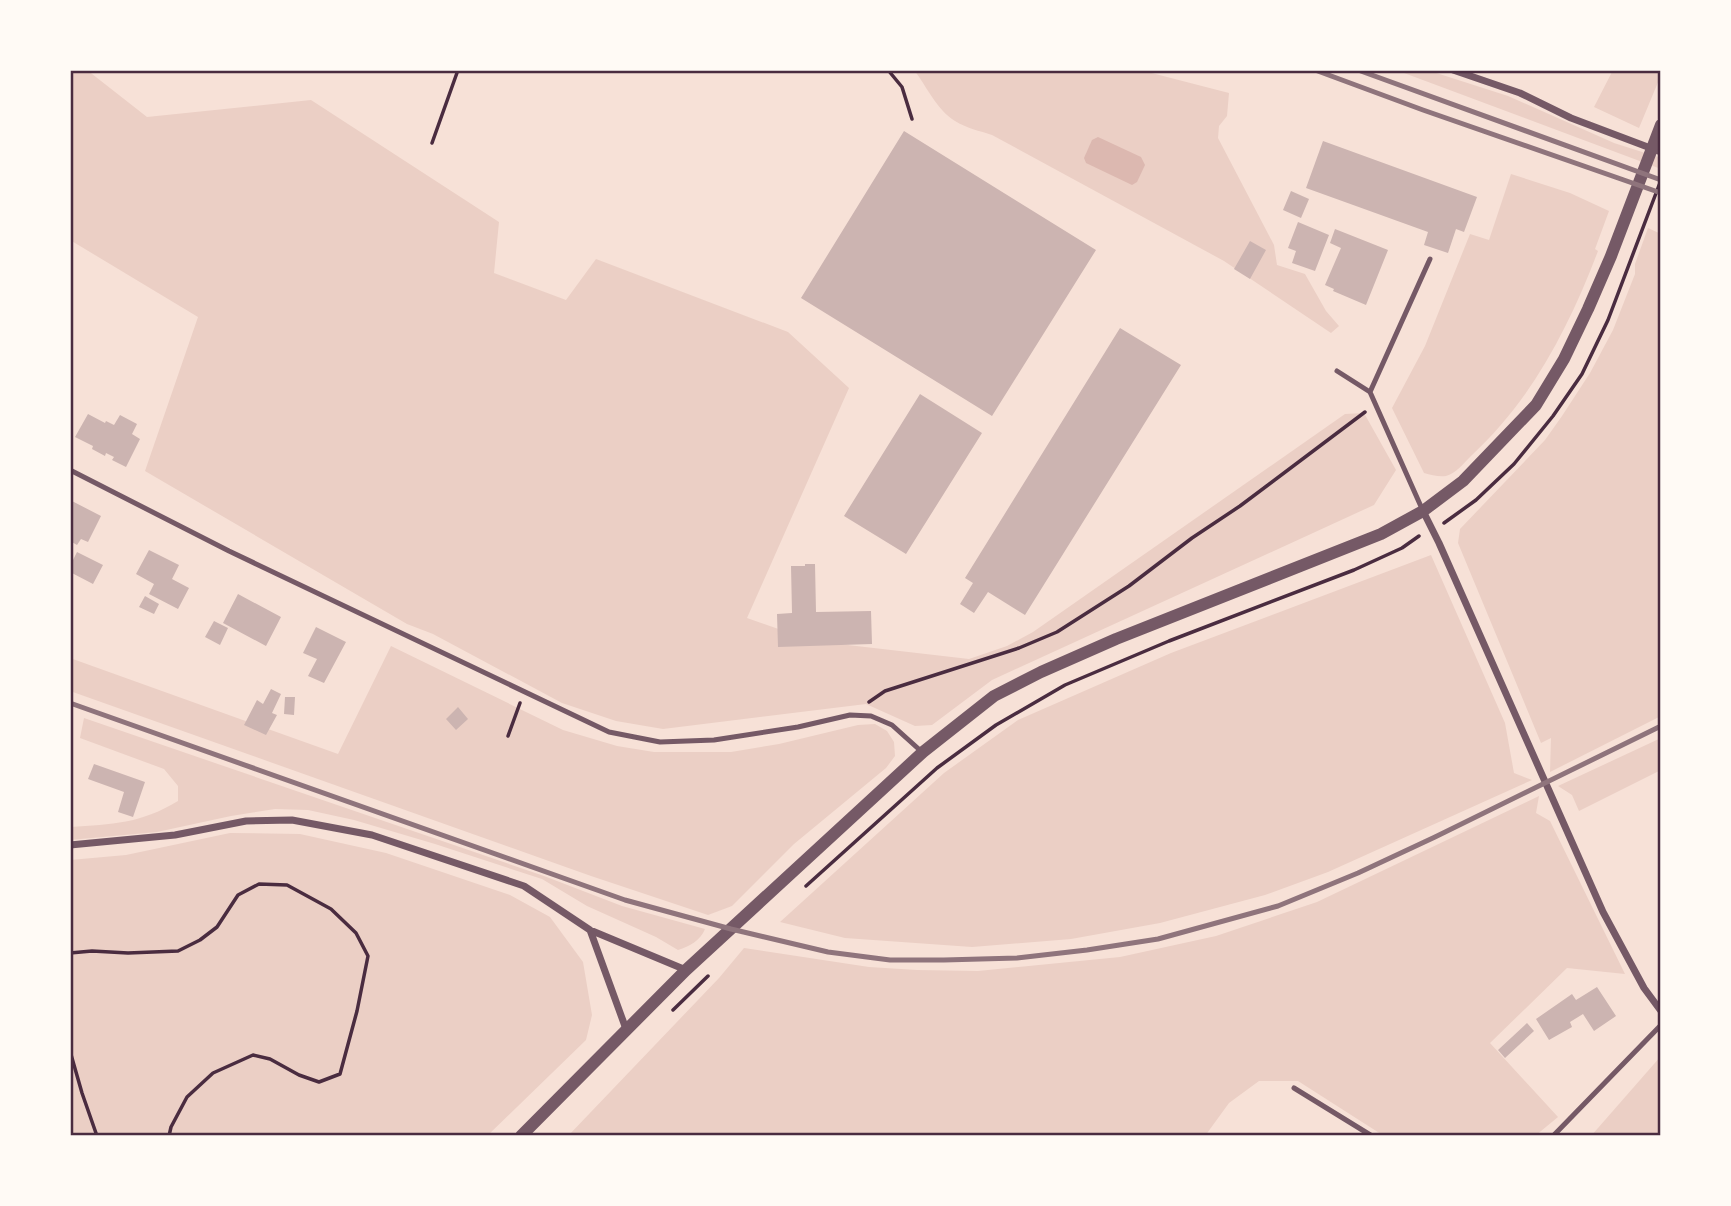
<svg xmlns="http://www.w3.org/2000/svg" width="1731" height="1206" viewBox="0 0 1731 1206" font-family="Poppins,sans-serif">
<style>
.green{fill:#ebcfc5}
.water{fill:#dcb8b0}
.building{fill:#ccb4b1}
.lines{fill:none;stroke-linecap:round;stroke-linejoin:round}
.path{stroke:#4a2c40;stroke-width:3.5}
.service{stroke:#755966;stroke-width:5}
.minor{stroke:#755966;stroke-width:7}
.tertiary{stroke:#755966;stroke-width:12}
.rail{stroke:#8f747c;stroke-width:5}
.neatline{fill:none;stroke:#4a2c40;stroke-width:2.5}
</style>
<rect width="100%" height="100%" fill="#f7e1d7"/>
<path class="green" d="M70 70H87L147 117 311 100 499 222 494 273 566 300 596 259 788 332 849 388 747 618 813 641 969 659 1007 646 1033 632 1345 414 1364 413 1396 470 1374 505 992 680 932 725 915 726 866 704 663 729 616 721 562 703 433 634 407 624 145 471 198 317 70 240Z
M914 70H1140L1229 93 1227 116 1219 126 1218 138 1274 245 1277 265 1305 274 1326 311 1339 326 1331 333 1224 261 992 135C980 131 966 128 955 121 937 110 927 87 914 70Z
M1396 70H1427L1508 96 1614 143 1661 158V169Z
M1613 70H1661V75L1639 128 1594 107Z
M1511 174 1570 193 1609 211 1595 249 1598 251C1569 327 1532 400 1471 456 1464 463 1455 474 1446 476 1439 477 1431 475 1424 473L1392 408 1425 346 1470 234 1489 240Z
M1648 228 1661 234V716L1550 772 1551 738 1541 743 1458 543 1460 529 1545 440 1562 416 1590 373 1613 330 1635 274V264Z
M1431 555 1505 723 1514 773 1532 780 1328 872 1265 895 1160 923 1071 939 972 947 845 938 780 922 944 773 1018 720 1171 653Z
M391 646 563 730 617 746 654 752H731L779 744 858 725 875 724 887 731 894 742 895 756 886 768 794 844 732 906 708 915 591 876 70 691V658L338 754Z
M84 718 544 876 622 906 705 929C700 941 690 946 678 950L656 937 587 906 542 879 435 844 354 820 308 810 275 809 231 816 157 832 70 840V827C113 824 140 824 178 801V786L164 769 80 738Z
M1661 738V770L1579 811 1572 795 1558 786Z
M1539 796 1536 813 1550 821 1625 974 1567 968 1490 1043 1558 1117 1535 1136H1384L1298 1081H1259L1229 1103 1205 1136H568L719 978 744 948 869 967 917 970 978 971 1120 957 1216 936 1317 902Z
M230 833 300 834 386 853 510 895 550 917 583 962 592 1015 586 1040 487 1136H70V860L126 855Z
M1661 1056V1136H1591Z"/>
<path class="water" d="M1098 137 1141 157 1145 165 1137 182 1132 185 1086 163 1084 158 1092 140Z"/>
<path class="building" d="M904 131 1096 250 992 416 801 298Z
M1323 141 1477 197 1464 232 1456 229 1448 253 1424 245 1428 232 1306 188Z
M1291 191 1309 199 1301 218 1283 210Z
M1298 222 1329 235 1315 271 1292 263 1296 251 1288 248Z
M1335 229 1388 250 1366 305 1333 291 1334 289 1325 285 1341 248 1330 243Z
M1250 241 1266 250 1250 279 1234 269Z
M1120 328 1181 365 1025 615 988 592 974 613 960 604 973 583 965 578Z
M920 394 982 433 906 554 844 516Z
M88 414 105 423 106 421 114 425 120 415 137 424 132 434 140 439 126 467 112 460 114 457 106 453 105 456 92 449 93 446 75 437Z
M70 500 101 516 88 542 81 539 77 545 70 541Z
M149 550 179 565 172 579 189 588 178 609 149 594 154 584 136 574Z
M77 552 103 565 93 584 70 572V566Z
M805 564H815L816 612 871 611 872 644 778 647 777 614 792 613 791 566H805Z
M238 594 281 617 266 646 223 623Z
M145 596 159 604 154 614 139 607Z
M214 621 228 628 220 645 205 637Z
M316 627 346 642 324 683 308 676 317 659 303 653Z
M271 689 281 694 272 713 277 715 266 735 244 725 257 700 263 704Z
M285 697H295L294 715 284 714Z
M458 707 468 719 456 730 446 719Z
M94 764 145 782 133 817 118 812 124 792 88 779Z
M1597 987 1616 1016 1594 1031 1583 1014 1570 1022 1572 1027 1549 1040 1536 1019 1572 994 1576 1000Z
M1527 1023 1534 1031 1505 1058 1498 1050Z"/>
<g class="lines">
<path class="path" d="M888 70 902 87 912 119
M432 143 458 70
M1444 523 1476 500 1514 464 1553 416 1582 374 1608 320 1661 180
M869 702 885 691 1019 648 1057 632 1129 586 1192 538 1240 506 1365 412
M508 736 520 703
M806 886 937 768 996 725 1065 685 1169 641 1354 570 1402 548 1419 536
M70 953 92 951 128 953 178 951 200 940 217 927 238 895 259 884 287 885 331 909 356 933 368 956 357 1011 340 1074 319 1082 299 1075 270 1059 253 1055 213 1073 187 1097 171 1127 169 1136
M673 1010 708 976
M70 1051 82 1093 97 1136"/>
<path class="service" d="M1337 371 1370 392 1423 511
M1370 392 1430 259
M70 470 229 551 609 732 660 742 714 740 798 727 850 715 871 716 892 725 922 752
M1294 1088 1372 1136
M1553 1136 1661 1025"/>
<path class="minor" d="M1453 70 1520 93 1571 118 1661 152
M1423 511 1439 543 1603 912 1644 988 1661 1011
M70 845 175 835 246 821 292 820 372 835 524 886 590 930 686 970
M590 930 626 1029"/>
<path class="tertiary" d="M521 1136 686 970 923 752 994 696 1041 672 1116 639 1381 534 1423 511 1463 481 1536 405 1564 359 1588 309 1611 256 1661 125"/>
<path class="rail" d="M1315 70 1423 110 1661 193
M1358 70 1661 180
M70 703 625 900 731 929 828 952 890 960H944L1017 958 1087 950 1158 939 1278 906 1358 873 1435 837 1661 726"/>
</g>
<rect width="1731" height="1206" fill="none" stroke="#fffaf5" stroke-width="144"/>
<rect x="72" y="72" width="1587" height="1062" class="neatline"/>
</svg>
